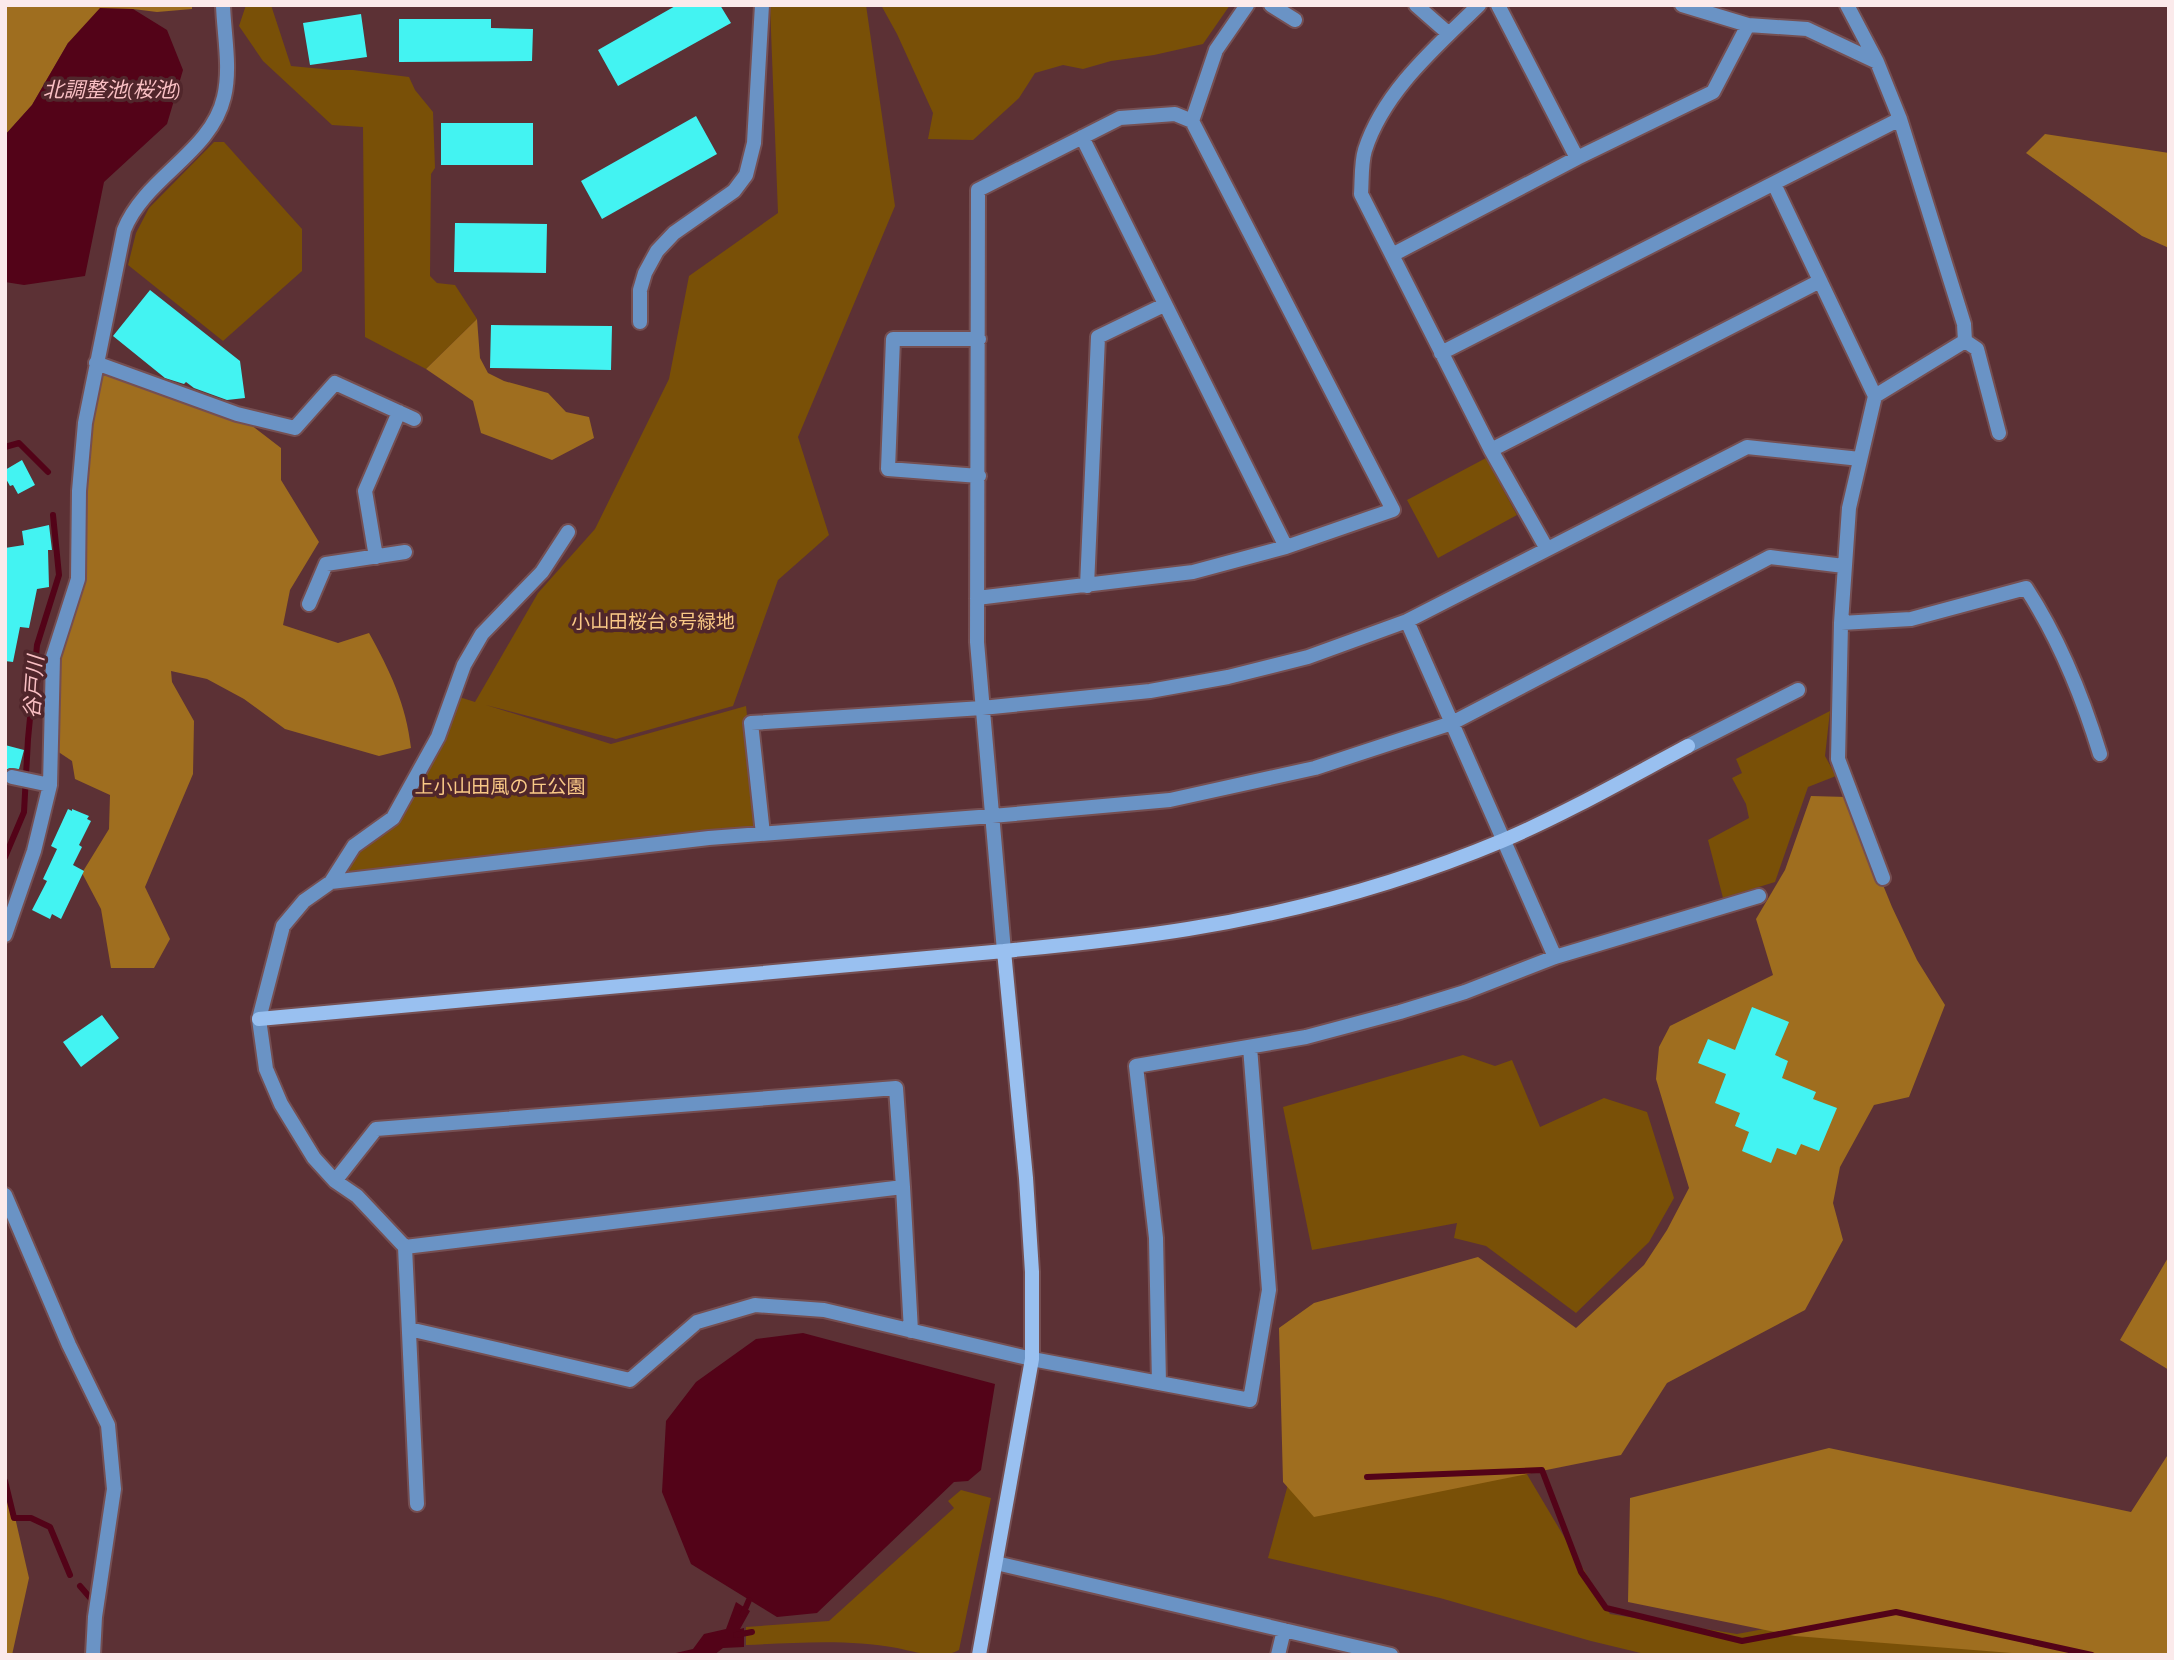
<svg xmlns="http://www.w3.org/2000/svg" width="2174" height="1660" viewBox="0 0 2174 1660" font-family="'Alegreya Sans','Noto Sans JP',sans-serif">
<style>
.green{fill:#795007}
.forest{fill:#9f6e1f}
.water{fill:#530318}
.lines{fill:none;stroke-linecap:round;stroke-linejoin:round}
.stream{stroke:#530318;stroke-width:6}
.building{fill:#43f3f2}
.street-casing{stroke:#754f52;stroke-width:18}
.secondary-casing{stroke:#754f52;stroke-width:18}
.street{stroke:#6a93c5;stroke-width:14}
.secondary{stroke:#99c0f0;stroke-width:14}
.labels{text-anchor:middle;stroke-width:7;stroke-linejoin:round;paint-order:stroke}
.park-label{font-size:19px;fill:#f9c886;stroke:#50262b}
.water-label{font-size:21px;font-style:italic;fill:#f9bfc3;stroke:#50262b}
</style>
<rect width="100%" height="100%" fill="#5c3135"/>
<path class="green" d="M246 5H271L291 66 333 70H353L409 77 415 90 433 112 435 168 431 174 430 276 437 283 455 285 477 319 426 369 365 337 363 127 332 125 263 61 239 26Z
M770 5H866L895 206 798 437 829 535 778 580 733 706 616 739 486 705 611 744 746 706 759 830 336 879 358 849 393 824 456 696 475 702 538 593 595 529 669 379 689 276 778 213Z
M881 5H1230L1203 44 1154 55 1111 61 1083 69 1063 65 1035 73 1019 98 973 140 928 139 933 113 897 34Z
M214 142H224L302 229V271L223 341 128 265 136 233 149 208Z
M1486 458 1517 515 1438 558 1407 500Z
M1830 711 1825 756 1836 776 1808 787 1775 882 1723 898 1708 840 1749 818 1746 804 1732 778 1742 773 1736 759Z
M1463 1055 1495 1066 1512 1060 1540 1127 1604 1098 1647 1112 1674 1198 1649 1242 1576 1313 1486 1246 1454 1238 1457 1223 1312 1250 1283 1107Z
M1525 1471 1610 1614 1737 1634 1896 1604 2027 1655H1649L1591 1641 1440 1598 1268 1558 1290 1477Z
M961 1490 991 1498 959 1650C942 1660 916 1652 897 1648 847 1639 797 1643 746 1645V1627L829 1621 954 1508 948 1501Z"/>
<path class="forest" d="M5 5H192V9L157 12 133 9 68 43 32 105 5 135Z
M2045 134 2169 153V248L2142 236 2026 153Z
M477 319 480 358 488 373 504 381 548 393 566 412 589 417 594 438 552 460 481 433 473 401 426 369Z
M96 363 237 414 281 448V480L319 542 290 590 283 625 338 643 369 633C390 671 406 704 411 748L379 756 285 729 244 699 207 679 171 671 172 682 194 721 193 774 145 887 170 939 154 968H111L101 909 82 873 109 829 110 795 75 779 72 761 51 747 53 657 78 579Z
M1811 796 1847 797 1892 907 1917 960 1945 1005 1909 1097 1874 1105 1840 1167 1833 1203 1843 1240 1805 1310 1667 1383 1621 1455 1314 1517 1283 1482 1279 1328 1314 1303 1478 1257 1576 1328 1644 1265 1667 1230 1689 1188 1656 1079 1659 1047 1670 1026 1773 975 1756 919 1785 870Z
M2169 1256V1370L2120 1340Z
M1829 1448 2131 1512 2169 1453V1655H2036L1795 1636 1628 1602 1630 1498Z
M5 1474 29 1578 12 1655H5Z"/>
<path class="water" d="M100 8 133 9 167 30 183 70 167 124 104 182 85 276 24 285 5 282V135L32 105 68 43Z
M803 1333 995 1384 981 1470 968 1481 954 1482 817 1613 777 1617 691 1564 662 1492 666 1421 696 1382 756 1339Z
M736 1602 750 1611 740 1629 744 1628V1647L723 1648 714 1655H667L693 1649 704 1634 726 1629Z"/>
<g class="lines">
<path class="stream" d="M5 447 19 443 48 472
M5 857 24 812 28 739 37 645 59 575 53 515
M1367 1477 1542 1470 1581 1572 1606 1608 1742 1641 1896 1612 2092 1655
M5 1481 14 1518H31L50 1527 70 1575
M80 1586 92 1600 91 1604
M743 1614 749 1600
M736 1635 752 1632"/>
</g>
<path class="building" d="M677 5H720L731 23 618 86 598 50Z
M361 14 367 57 310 65 303 23Z
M399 19H491V28L533 29 532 61 399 62Z
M696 116 717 154 602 219 581 181Z
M441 123H533V165H441Z
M455 223 547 224 546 273 454 272Z
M150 290 240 361 245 398 227 400 194 388 186 382 184 384 165 378 113 336Z
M491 325 612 326 611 370 490 368Z
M22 460 35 485 18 494 13 485 10 486 5 477V470Z
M49 525 52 550H48L49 587 37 589 29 628 20 627 13 662 5 661V548L24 545 22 531Z
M5 745 24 750 19 769 10 768 5 770Z
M68 809 72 811V809L89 816 87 819 91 821 79 845 82 847 73 865 84 871 61 919 52 914 50 919 32 910 47 881 43 879 57 849 51 846Z
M1752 1007 1789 1022 1775 1055 1788 1061 1782 1078 1816 1092 1813 1099 1837 1108 1819 1151 1801 1144 1796 1155 1777 1148 1771 1163 1742 1151 1749 1132 1735 1126 1740 1113 1715 1103 1726 1074 1698 1063 1708 1039 1735 1050Z
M102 1015 119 1038 81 1067 63 1042Z"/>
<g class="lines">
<defs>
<path id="street" d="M1271 5 1295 20
M1416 5 1449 34
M1479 5C1436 47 1384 91 1365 150 1361 163 1362 180 1361 194L1491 450 1547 549
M1498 5 1577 158
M1682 5 1748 25 1807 29 1877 62 1900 119 1964 324 1965 341
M1847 5 1877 62
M1192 121 1216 50 1247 5
M1082 137 1286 547
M1774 184 1875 396
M1392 255 1577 158 1713 92 1748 25
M640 322V290L645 273 657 251 674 233 734 191 746 175 754 143 762 5
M979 339H893L888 469 979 476
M1965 341 1977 349 1999 433
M1441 353 1900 119
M96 363 237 414 295 428 335 383 414 419
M1491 450 1820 281
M568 532 542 572 482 634 464 665 438 737 393 818 354 846 331 882 709 838 992 816 1170 800 1315 768 1452 723 1770 557 1844 566
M376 557 365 491 399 412
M1087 586 1098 337 1164 305
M977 598 1193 572 1286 547 1393 510 1192 121 1175 114 1120 118 978 190C979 341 977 492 977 642L1004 951
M309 604 326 564 405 552
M1407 621 1555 957
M1841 623 1911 619 2026 588C2060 640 2082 695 2100 754
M1688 746 1798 690
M12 777 50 785
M763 834 751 723 982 708 1150 691 1228 677 1308 657 1407 621 1747 447 1860 459
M1883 878 1838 759 1841 623 1849 508 1875 396 1965 341
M331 882 304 901 283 926 259 1019 266 1069 281 1104 314 1158 335 1181 357 1196 405 1247 417 1504
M5 935 34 851 50 785 53 657 78 579 79 491 85 423 124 230C145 177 211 153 224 97 231 68 224 35 223 5
M335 1181 376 1129 896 1088 903 1187
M5 1195 69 1345 108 1425 114 1489 95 1617 93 1655
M405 1247 903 1187 911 1331
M409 1329 630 1380 697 1322 755 1305 824 1310 1032 1359 1159 1383 1156 1238 1136 1066 1306 1037 1400 1012 1465 992 1555 957 1759 896
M1159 1383 1250 1400 1269 1290 1250 1047
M996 1563 1391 1655
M1278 1655 1284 1630"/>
<path id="secondary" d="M259 1019 1004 951C1066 945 1127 939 1188 929 1295 912 1404 882 1504 840 1567 813 1628 778 1688 746
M979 1655 1032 1359V1272L1026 1178 1004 951"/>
</defs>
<use href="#street" class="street-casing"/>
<use href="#secondary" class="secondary-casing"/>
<use href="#street" class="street"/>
<use href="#secondary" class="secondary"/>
</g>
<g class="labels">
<g class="park-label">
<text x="653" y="628">小山田桜台 8号緑地</text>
<text x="500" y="793">上小山田風の丘公園</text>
</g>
<g class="water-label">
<text x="112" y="97">北調整池(桜池)</text>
<text transform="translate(34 687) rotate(-86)" y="7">谷戸川</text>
</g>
</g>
<rect width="2174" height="1660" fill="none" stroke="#fbeaeb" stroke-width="14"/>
</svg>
